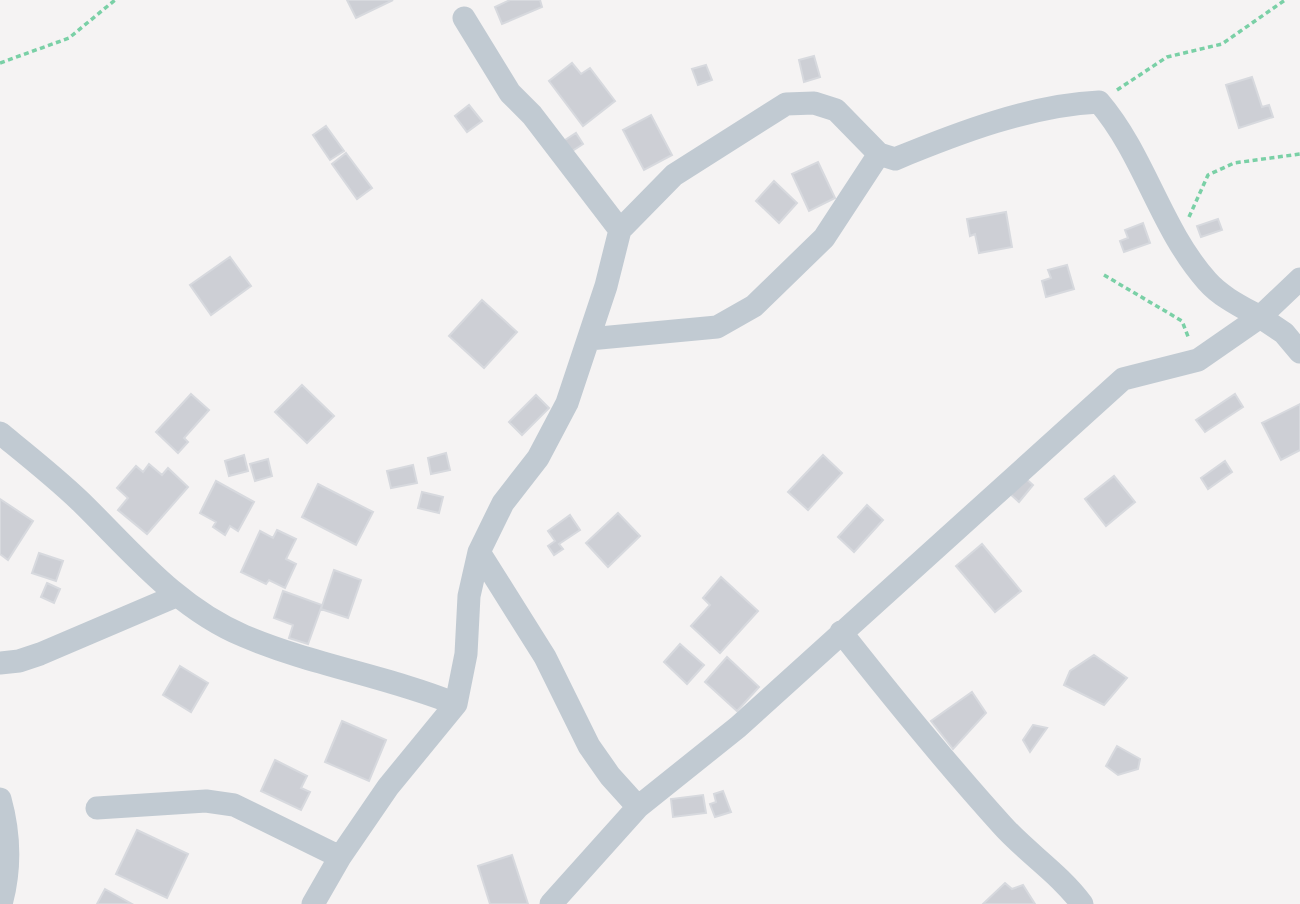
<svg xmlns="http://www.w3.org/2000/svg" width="1300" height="904" viewBox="0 0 1300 904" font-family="Signika,sans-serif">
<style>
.building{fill:#cdcfd5;stroke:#d7d9de;stroke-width:2}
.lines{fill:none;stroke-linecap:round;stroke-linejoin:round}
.path{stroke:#7ad0a6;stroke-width:3.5;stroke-dasharray:5 3.5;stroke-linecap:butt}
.minor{stroke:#c1cad2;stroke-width:23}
</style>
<rect width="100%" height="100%" fill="#f5f3f3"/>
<path class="building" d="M347 0H393L356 18Z
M510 0H540L542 7 502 24 495 7Z
M814 56 820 77 804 82 799 60Z
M572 63 581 74 590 68 615 101 583 126 549 81Z
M706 65 712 80 698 85 692 69Z
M1252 77 1262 107 1269 105 1273 117 1239 128 1226 85Z
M469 105 482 121 467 132 455 116Z
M651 115 672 155 644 170 623 130Z
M326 126 344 151 330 160 313 135Z
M576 133 583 144 569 153 562 142Z
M346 153 372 188 357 199 332 164Z
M818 162 835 198 809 211 792 174Z
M774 181 797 203 779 223 756 201Z
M1006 212 1012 247 979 253 975 234 970 236 967 219Z
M1218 219 1222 230 1201 237 1197 226Z
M1143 223 1150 243 1124 252 1120 241 1128 238 1125 230Z
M230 257 251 286 211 315 190 285Z
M1067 265 1074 289 1046 297 1042 281 1051 278 1048 270Z
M482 300 517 332 484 368 449 336Z
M302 385 334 416 307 443 275 412Z
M191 394 209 410 184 438 188 442 178 453 156 432Z
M1235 394 1243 407 1205 432 1196 420Z
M536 395 549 408 522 435 509 422Z
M1300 404V450L1281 460 1262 423Z
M446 453 450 470 431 474 428 458Z
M244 455 248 471 229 476 225 461Z
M823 455 842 473 808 510 788 492Z
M268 459 272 476 255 481 250 464Z
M1225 461 1232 472 1208 489 1201 478Z
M149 464 162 475 168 468 188 487 147 534 118 510 128 498 117 488 136 466 143 472Z
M413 465 417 483 391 488 387 471Z
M1023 476 1033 485 1019 502 1009 493Z
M1114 476 1135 502 1106 526 1085 499Z
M216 481 254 502 238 531 230 526 225 535 213 527 216 522 200 513Z
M318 484 373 512 356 545 302 517Z
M422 492 443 497 439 513 418 508Z
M0 499 33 521 8 560 0 554Z
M867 505 883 520 854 552 838 537Z
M618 513 640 536 608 567 586 543Z
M570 515 580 530 559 544 563 549 554 555 548 546 555 541 548 531Z
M277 530 296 539 286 559 296 564 285 588 269 580 266 584 241 572 260 531 273 538Z
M982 544 1021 591 995 612 956 566Z
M39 553 63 561 56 581 32 573Z
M334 570 361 580 348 618 321 609Z
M721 577 758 611 720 653 691 626 710 605 703 598Z
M47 583 60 589 54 603 41 597Z
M283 591 322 605 308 644 289 638 293 625 274 618Z
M680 644 704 665 687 684 664 662Z
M1094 655 1127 678 1104 705 1064 685 1070 671Z
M727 657 759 687 737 711 705 682Z
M180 666 208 683 191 712 163 695Z
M972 692 986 713 953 749 931 721Z
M342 721 386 740 369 781 325 762Z
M1033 725 1047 728 1030 752 1023 740Z
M1117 746 1140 759 1138 769 1118 775 1106 766Z
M275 760 307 776 301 788 310 792 301 810 261 791Z
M723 791 731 812 715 817 710 804 716 802 714 794Z
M703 795 706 813 673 817 671 799Z
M137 830 188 854 167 898 116 874Z
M512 855 528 904H490L478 866Z
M1005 883 1012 889 1023 885 1035 904H983Z
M105 889 132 904H97Z"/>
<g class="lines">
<path class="path" d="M0 63 69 38 115 0
M1117 90 1167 57 1222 44 1285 0
M1189 217 1208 175 1234 163 1300 154
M1104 275 1182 321 1189 339"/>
<path class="minor" d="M464 18 510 93 532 115 620 230
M589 339 717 327 754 306 824 238 879 154
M0 433C27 455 55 477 81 502 131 551 177 608 244 636 312 665 387 676 456 704
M479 552 545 657 589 746 610 776 638 807
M841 632C893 698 946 763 1002 825 1027 853 1059 873 1082 904
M0 663 19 661 40 654 176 596
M0 799C10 835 11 868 1 904
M97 808 206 801 234 805 340 857
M313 904 340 857 388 787 456 704 466 654 469 596 479 552 503 503 538 458 567 403 606 286 620 230 674 175 786 104 814 103 836 110 879 154 895 159C958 133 1031 105 1099 102 1145 156 1160 228 1207 281 1221 297 1242 307 1260 317L1300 279
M551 904 638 807 738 727 1123 379 1198 360 1260 317 1284 333 1300 352"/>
</g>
</svg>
